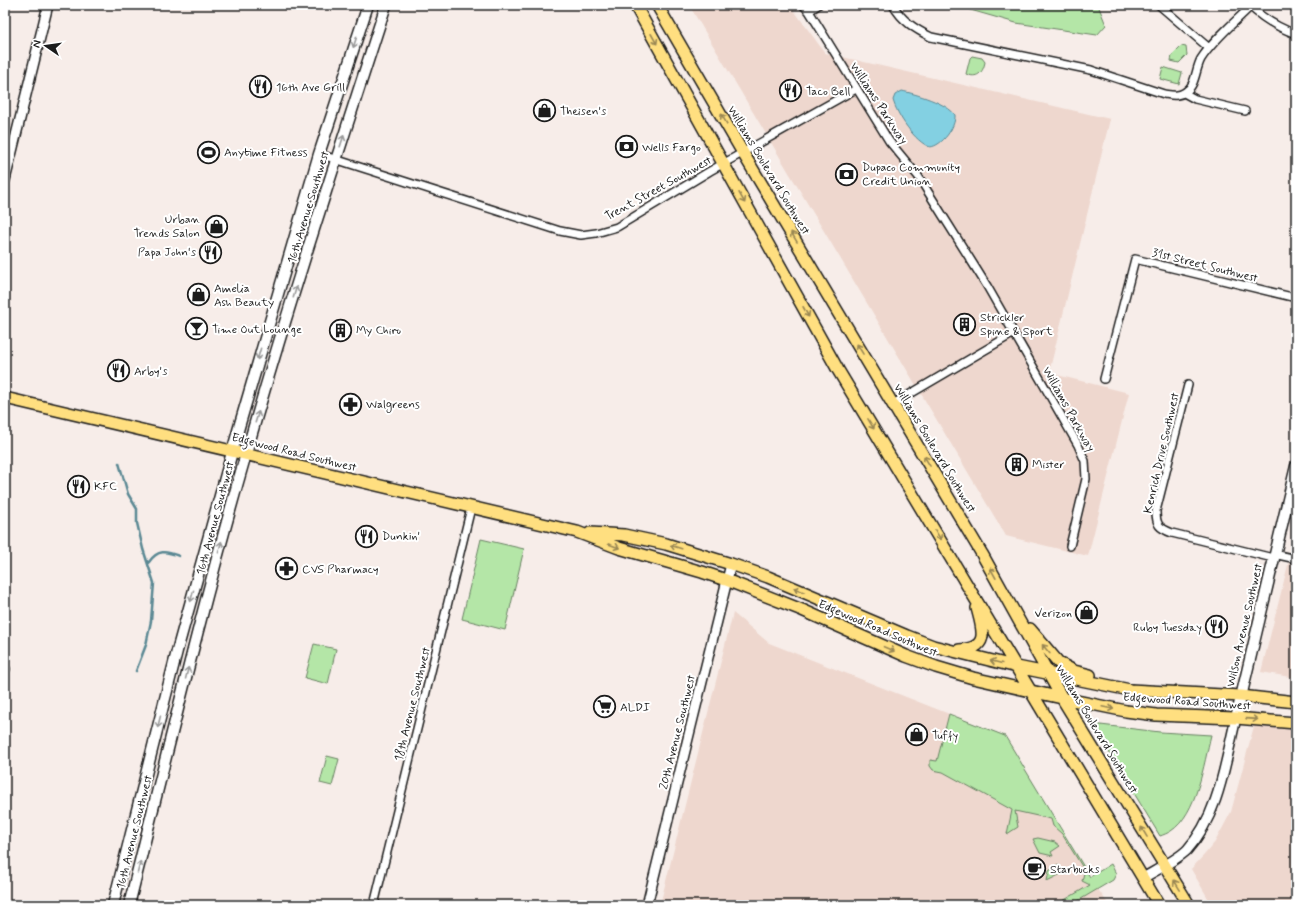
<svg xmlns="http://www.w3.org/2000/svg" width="1301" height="910" viewBox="0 0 1301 910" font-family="Mynerve,sans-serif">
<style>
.built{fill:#eed7ce}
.green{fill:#b4e6a7;stroke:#688162}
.water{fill:#83d0e2;stroke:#5a8893}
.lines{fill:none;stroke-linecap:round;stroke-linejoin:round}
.stream{stroke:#5a8893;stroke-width:2.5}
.minor-casing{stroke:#1c1c1c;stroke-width:10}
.tertiary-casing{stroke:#1c1c1c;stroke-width:12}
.secondary-casing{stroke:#1c1c1c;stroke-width:13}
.primary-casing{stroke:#1c1c1c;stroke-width:14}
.minor{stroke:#fff;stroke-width:7}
.tertiary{stroke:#fff;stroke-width:9}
.secondary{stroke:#fff;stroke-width:10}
.primary{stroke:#ffdf80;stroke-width:11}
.oneway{stroke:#998753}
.oneway2{stroke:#999}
.labels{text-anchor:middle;stroke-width:4;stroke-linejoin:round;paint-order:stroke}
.poi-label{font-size:12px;fill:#1c1c1c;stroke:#fff;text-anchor:start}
.street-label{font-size:12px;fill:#1c1c1c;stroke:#fff}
</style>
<rect width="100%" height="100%" fill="#f7ede9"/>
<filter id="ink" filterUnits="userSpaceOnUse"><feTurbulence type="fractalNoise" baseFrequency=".025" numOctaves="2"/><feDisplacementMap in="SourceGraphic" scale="8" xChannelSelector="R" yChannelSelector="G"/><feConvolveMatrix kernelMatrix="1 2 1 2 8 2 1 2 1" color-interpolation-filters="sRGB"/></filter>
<g filter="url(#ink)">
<path class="built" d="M689 5H790L825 53 1110 119 1049 373 1129 393 1088 556 1006 536Z
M1296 533V678L1261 672Z
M733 613 769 643 1005 736 1090 878 1109 905H660Z
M1254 726 1296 730V905H1212L1191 869 1205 854 1215 842 1231 812Z"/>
<path class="green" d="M953 5H1098L1106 25 1097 35 1016 23Z
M1181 46 1186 47 1187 55 1179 63 1171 61 1172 55Z
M972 56 982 58 985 62C983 73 977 79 966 74L970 58Z
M1163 67 1182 73 1179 84 1160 79Z
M481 539 524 549 505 630 462 619Z
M314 644 336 649 328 684 305 678Z
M949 714 1005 736 1090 877 1111 864 1116 874 1113 880 1071 905H1056L1090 885 1082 881 1084 873 1083 868 1062 834 1053 826 1051 819 1015 811 1018 827 1007 834 1012 810 943 772 933 770 930 766V760L937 761Z
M1092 724 1160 732 1211 735C1204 763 1197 814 1171 831 1168 833 1163 835 1160 836Z
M327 756 339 759 332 786 320 783Z
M1038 838 1055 842 1060 846 1051 852 1053 856 1040 853 1033 839Z
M1058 864 1063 873 1047 881 1049 871Z"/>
<path class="water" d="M902 91C916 94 947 103 955 115 956 127 942 146 930 147 915 142 897 115 893 100L895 95Z"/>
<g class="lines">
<path class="stream" d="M119 463 128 494 137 509V523L143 549 154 583 151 621 146 645 136 671
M149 562C158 549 166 551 179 556"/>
<defs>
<path id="minor" d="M803 5 809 11 889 141 918 176 987 286 1078 445 1085 461 1086 479 1070 546
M893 5C902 21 915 29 931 37L1091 70 1164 94C1171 95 1178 97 1185 92 1196 86 1195 70 1201 59 1214 39 1234 23 1250 7
M1159 5 1209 48
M1249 5C1262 18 1279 28 1296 34
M809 11 818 5
M1184 93 1195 99 1245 111
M319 154 560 231 581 235 596 233 617 227 710 171 856 89
M1104 379 1135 259 1296 298
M1188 385 1156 511C1156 525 1159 528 1172 533L1273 558
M893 404 1014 333
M1274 554 1296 559
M5 668 6 669
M374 905 471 508"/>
<path id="tertiary" d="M5 180 48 5
M1143 878C1155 871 1178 859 1187 850 1219 815 1225 763 1236 718
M647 905 731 564"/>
<path id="secondary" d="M1236 718 1296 466
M113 905 177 651 239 427 319 154 368 5
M129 905C167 754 203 603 246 454 289 303 338 154 386 5"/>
<path id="primary" d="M635 5 838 370 1159 905
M657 5 743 153 982 554 1062 698 1189 905
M5 398 577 532 619 548 702 572 726 580 802 610 906 656 936 667 973 678 1062 698 1126 711 1156 715 1236 718 1296 723
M590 533 624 535 666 544 731 564 768 577 907 636 933 646 1017 667 1130 690 1241 696 1296 702
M1030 629 1059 663 1074 671 1090 675
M959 650C990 649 983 630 977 608"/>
</defs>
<use href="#minor" class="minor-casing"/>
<use href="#tertiary" class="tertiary-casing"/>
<use href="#secondary" class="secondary-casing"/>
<use href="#primary" class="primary-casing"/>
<use href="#minor" class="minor"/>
<use href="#tertiary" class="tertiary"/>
<use href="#secondary" class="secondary"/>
<use href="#primary" class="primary"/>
</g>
<defs><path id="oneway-shaft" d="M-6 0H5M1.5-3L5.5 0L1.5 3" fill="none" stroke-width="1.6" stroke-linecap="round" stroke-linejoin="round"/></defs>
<g class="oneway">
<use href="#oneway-shaft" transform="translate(654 39) rotate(61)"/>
<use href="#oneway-shaft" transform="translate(724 119) rotate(-120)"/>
<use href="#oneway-shaft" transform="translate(742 198) rotate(61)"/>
<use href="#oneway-shaft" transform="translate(794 237) rotate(-121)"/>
<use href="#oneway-shaft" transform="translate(806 312) rotate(61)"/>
<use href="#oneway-shaft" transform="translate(860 349) rotate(-121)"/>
<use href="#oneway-shaft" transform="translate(871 424) rotate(59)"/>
<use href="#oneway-shaft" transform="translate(927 461) rotate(-121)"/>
<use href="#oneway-shaft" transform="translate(938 535) rotate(59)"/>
<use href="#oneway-shaft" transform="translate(614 546) rotate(20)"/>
<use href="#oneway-shaft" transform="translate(676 547) rotate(-163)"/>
<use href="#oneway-shaft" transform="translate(993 573) rotate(-119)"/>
<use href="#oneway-shaft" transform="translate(799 590) rotate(-158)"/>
<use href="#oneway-shaft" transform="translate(889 649) rotate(23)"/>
<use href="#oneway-shaft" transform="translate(1046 649) rotate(-130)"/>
<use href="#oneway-shaft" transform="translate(996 662) rotate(-166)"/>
<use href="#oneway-shaft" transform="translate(1108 708) rotate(12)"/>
<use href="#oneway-shaft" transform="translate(1252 719) rotate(4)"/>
<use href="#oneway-shaft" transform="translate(1144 832) rotate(-121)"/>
<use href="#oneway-shaft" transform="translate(1177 885) rotate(-122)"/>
</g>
<g class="oneway2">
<use href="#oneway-shaft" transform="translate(355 42) rotate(108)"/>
<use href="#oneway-shaft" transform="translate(342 141) rotate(-72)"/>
<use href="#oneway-shaft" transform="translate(295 292) rotate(-73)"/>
<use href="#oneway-shaft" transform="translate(259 354) rotate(106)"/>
<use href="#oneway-shaft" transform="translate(257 417) rotate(-73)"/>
<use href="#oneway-shaft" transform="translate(220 547) rotate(-75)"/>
<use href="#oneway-shaft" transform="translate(192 596) rotate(105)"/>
<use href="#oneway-shaft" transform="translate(187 673) rotate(-76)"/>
<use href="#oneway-shaft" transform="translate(159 722) rotate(104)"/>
<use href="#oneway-shaft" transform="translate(139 867) rotate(-76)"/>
</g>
</g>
<defs>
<symbol id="restaurant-ring" viewBox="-11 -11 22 22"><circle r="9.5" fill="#fff" stroke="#1c1c1c" stroke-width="1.5"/><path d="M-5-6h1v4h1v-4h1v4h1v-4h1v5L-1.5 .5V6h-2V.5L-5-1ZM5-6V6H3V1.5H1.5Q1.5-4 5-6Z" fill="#1c1c1c"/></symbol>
<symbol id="shop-ring" viewBox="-11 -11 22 22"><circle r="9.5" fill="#fff" stroke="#1c1c1c" stroke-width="1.5"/><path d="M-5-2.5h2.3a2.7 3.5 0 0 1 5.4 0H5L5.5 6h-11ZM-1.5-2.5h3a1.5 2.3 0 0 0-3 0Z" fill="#1c1c1c"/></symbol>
<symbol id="bank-ring" viewBox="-11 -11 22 22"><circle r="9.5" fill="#fff" stroke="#1c1c1c" stroke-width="1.5"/><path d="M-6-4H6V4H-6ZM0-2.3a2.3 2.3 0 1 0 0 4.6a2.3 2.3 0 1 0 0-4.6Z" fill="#1c1c1c"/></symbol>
<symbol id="stadium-ring" viewBox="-11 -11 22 22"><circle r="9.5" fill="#fff" stroke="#1c1c1c" stroke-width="1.5"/><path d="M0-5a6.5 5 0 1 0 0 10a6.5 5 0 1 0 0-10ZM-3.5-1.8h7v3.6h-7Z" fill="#1c1c1c"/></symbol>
<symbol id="building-ring" viewBox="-11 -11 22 22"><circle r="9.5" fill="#fff" stroke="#1c1c1c" stroke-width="1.5"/><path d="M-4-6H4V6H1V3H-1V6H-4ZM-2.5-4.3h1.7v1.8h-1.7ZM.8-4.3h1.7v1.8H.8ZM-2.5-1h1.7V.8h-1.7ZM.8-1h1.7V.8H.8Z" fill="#1c1c1c"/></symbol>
<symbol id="bar-ring" viewBox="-11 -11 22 22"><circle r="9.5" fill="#fff" stroke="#1c1c1c" stroke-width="1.5"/><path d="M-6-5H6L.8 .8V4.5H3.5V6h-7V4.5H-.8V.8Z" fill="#1c1c1c"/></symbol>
<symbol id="pharmacy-ring" viewBox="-11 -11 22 22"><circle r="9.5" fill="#fff" stroke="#1c1c1c" stroke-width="1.5"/><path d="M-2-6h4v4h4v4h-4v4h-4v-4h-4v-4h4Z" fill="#1c1c1c"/></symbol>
<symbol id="supermarket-ring" viewBox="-11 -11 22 22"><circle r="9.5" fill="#fff" stroke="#1c1c1c" stroke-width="1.5"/><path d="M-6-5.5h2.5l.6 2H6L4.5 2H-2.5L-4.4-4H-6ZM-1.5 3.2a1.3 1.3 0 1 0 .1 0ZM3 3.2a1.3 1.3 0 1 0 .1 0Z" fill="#1c1c1c"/></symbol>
<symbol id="cafe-ring" viewBox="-11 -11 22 22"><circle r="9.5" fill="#fff" stroke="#1c1c1c" stroke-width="1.5"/><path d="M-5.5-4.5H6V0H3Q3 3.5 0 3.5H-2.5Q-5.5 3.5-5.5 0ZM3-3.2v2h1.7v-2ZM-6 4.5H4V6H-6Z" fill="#1c1c1c"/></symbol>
</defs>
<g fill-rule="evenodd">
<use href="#restaurant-ring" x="248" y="74" width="25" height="25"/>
<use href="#restaurant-ring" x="778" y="78" width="25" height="25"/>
<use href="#shop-ring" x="532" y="98" width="25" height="25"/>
<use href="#bank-ring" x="614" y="134" width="25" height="25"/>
<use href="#stadium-ring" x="196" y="140" width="25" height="25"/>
<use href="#bank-ring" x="834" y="162" width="25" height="25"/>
<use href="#shop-ring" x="204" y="214" width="25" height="25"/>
<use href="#restaurant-ring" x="198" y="240" width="25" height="25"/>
<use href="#shop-ring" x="186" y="282" width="25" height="25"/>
<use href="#building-ring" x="952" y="312" width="25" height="25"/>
<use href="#bar-ring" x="184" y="316" width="25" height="25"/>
<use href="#building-ring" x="328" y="318" width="25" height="25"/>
<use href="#restaurant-ring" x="106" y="358" width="25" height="25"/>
<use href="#pharmacy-ring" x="338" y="392" width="25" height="25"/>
<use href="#building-ring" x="1004" y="452" width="25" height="25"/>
<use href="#restaurant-ring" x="66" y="474" width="25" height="25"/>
<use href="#restaurant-ring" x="354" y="524" width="25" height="25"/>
<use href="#pharmacy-ring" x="274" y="556" width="25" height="25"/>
<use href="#shop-ring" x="1074" y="600" width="25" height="25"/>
<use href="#restaurant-ring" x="1204" y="614" width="25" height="25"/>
<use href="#supermarket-ring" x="592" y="694" width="25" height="25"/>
<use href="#shop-ring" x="904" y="722" width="25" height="25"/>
<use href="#cafe-ring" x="1022" y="856" width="25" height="25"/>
</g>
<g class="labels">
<g class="poi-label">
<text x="276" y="91">16th Ave Grill</text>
<text x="806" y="95">Taco Bell</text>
<text x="560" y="115">Theisen's</text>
<text x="642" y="151">Wells Fargo</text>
<text x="224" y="156">Anytime Fitness</text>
<text x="862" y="171">Dupaco Community<tspan x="862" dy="14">Credit Union</tspan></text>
<text x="200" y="223" text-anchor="end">Urban<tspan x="200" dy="14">Trends Salon</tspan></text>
<text x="196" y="256" text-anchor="end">Papa John's</text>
<text x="214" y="292">Amelia<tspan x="214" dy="14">Ash Beauty</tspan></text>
<text x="980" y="321">Strickler<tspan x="980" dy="14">Spine &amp; Sport</tspan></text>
<text x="212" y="333">Time Out Lounge</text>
<text x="356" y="334">My Chiro</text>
<text x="134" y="375">Arby's</text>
<text x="366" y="408">Walgreens</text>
<text x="1032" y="468">Mister</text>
<text x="94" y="490">KFC</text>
<text x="382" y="540">Dunkin'</text>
<text x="302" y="573">CVS Pharmacy</text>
<text x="1072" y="617" text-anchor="end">Verizon</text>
<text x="1202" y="631" text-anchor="end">Ruby Tuesday</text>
<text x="620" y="711">ALDI</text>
<text x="932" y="739">Tuffy</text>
<text x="1050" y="873">Starbucks</text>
</g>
<g class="street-label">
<text transform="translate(879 103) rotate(57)" y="4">Williams Parkway</text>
<text transform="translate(769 170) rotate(59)" y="4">Williams Boulevard Southwest</text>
<text transform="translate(658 188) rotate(-29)" y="4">Trent Street Southwest</text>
<text transform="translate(308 207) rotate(-73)" y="4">16th Avenue Southwest</text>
<text transform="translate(1205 265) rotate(14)" y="4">31st Street Southwest</text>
<text transform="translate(1069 409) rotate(61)" y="4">Williams Parkway</text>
<text transform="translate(935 448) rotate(59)" y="4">Williams Boulevard Southwest</text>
<text transform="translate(294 452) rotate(14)" y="4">Edgewood Road Southwest</text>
<text transform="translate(1161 453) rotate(-77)" y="4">Kenrich Drive Southwest</text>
<text transform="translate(215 518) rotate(-75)" y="4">16th Avenue Southwest</text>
<text transform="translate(1244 625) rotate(-77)" y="4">Wilson Avenue Southwest</text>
<text transform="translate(878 628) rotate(23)" y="4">Edgewood Road Southwest</text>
<text transform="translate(1187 701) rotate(4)" y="4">Edgewood Road Southwest</text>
<text transform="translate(412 704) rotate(-76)" y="4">18th Avenue Southwest</text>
<text transform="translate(1097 729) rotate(59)" y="4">Williams Boulevard Southwest</text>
<text transform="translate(677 732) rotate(-76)" y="4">20th Avenue Southwest</text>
<text transform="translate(134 832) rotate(-76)" y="4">16th Avenue Southwest</text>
</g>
</g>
<rect width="1301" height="910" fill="none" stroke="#fff" stroke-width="20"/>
<rect x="10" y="10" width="1281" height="890" fill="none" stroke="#1c1c1c" stroke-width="1.5" filter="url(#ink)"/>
<g transform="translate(46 46) rotate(283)" stroke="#ffffff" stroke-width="3" paint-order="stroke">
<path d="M0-3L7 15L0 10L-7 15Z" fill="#1c1c1c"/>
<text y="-6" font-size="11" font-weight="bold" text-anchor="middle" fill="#1c1c1c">N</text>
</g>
</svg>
